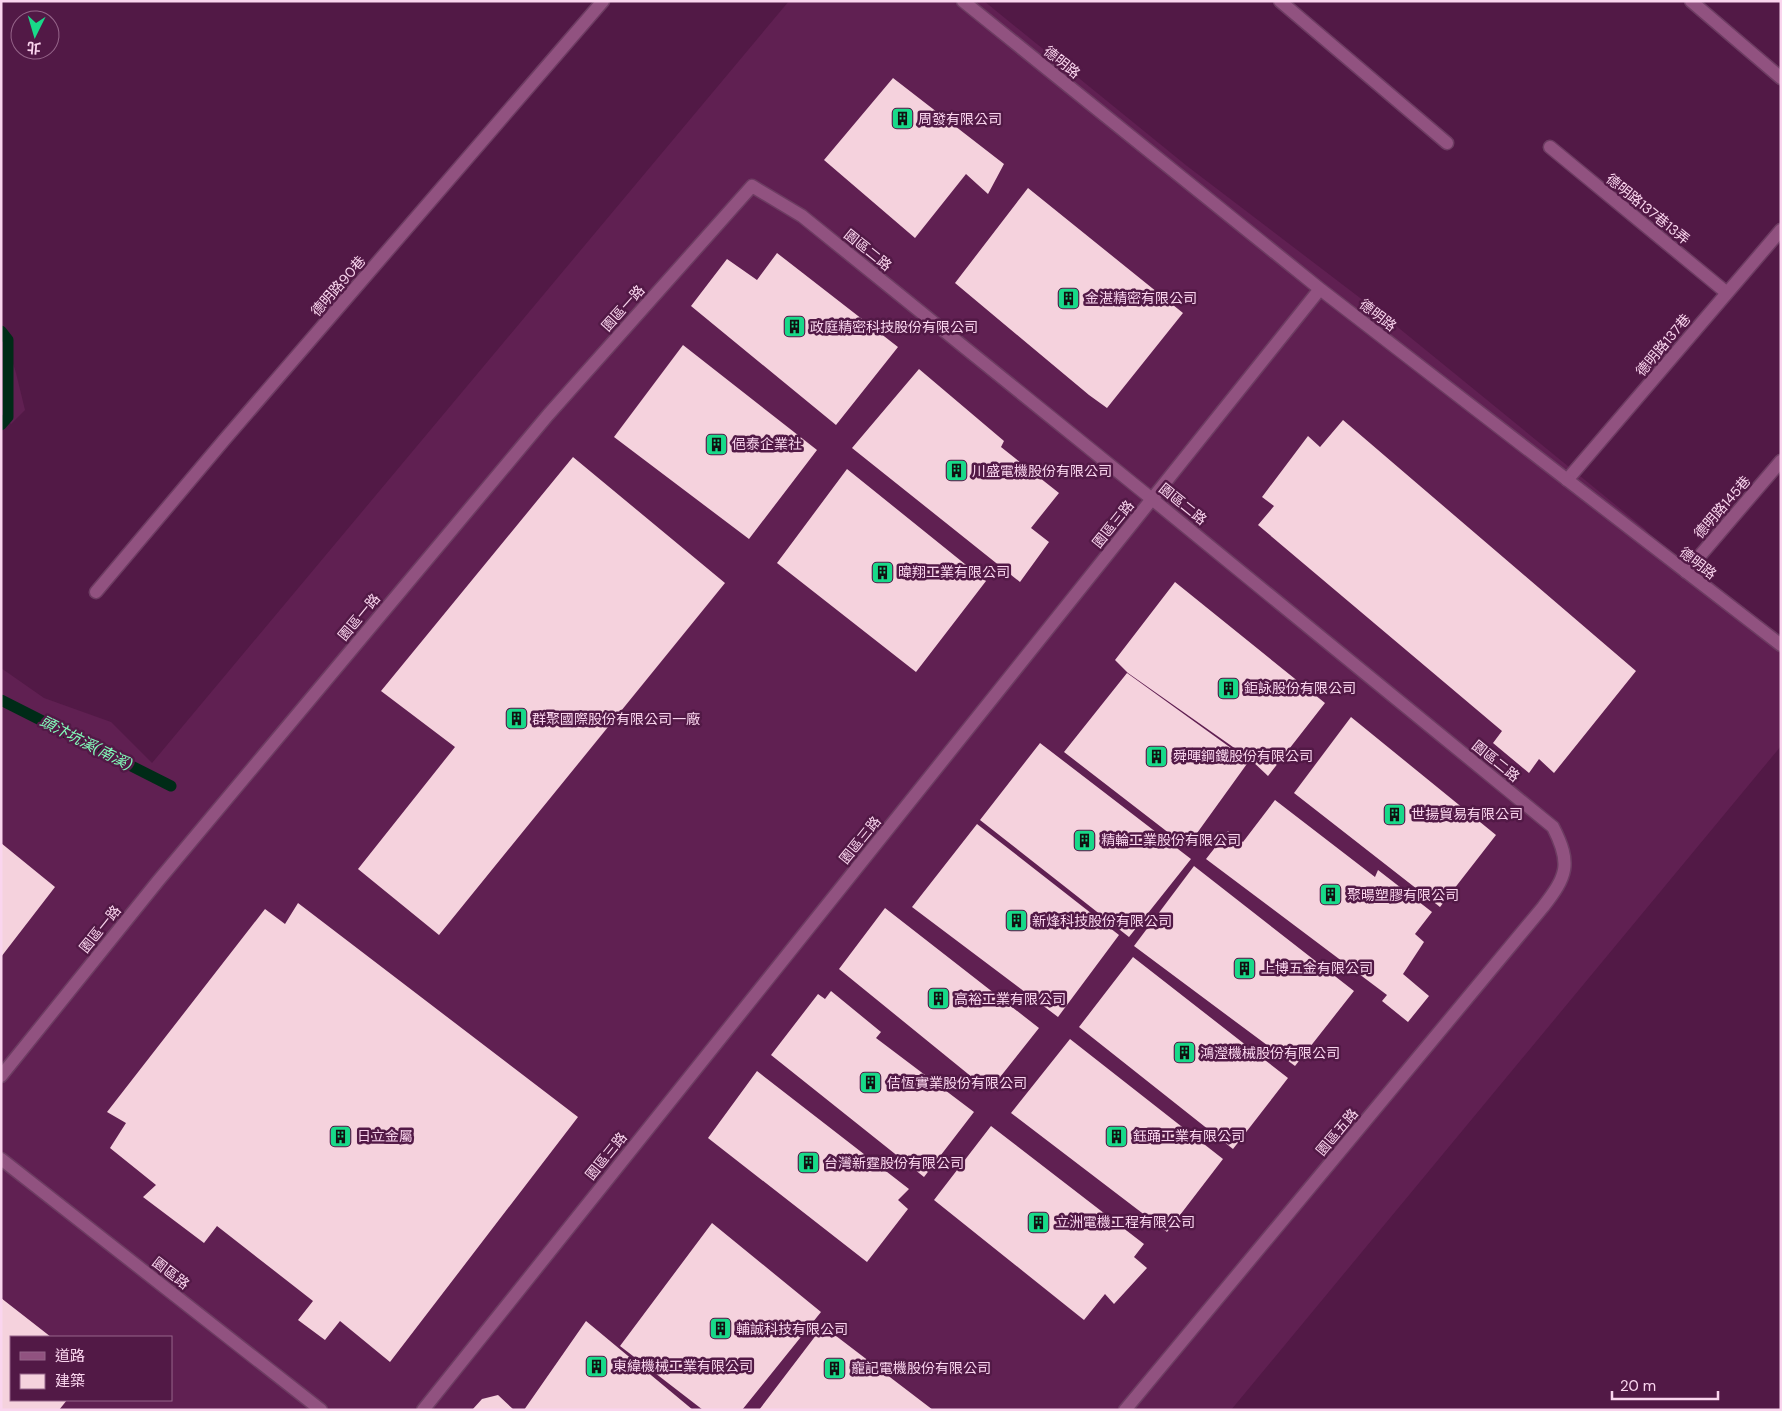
<svg xmlns="http://www.w3.org/2000/svg" width="1782" height="1411" viewBox="0 0 1782 1411" font-family="'DM Sans','Noto Sans TC',sans-serif">
<style>
.built{fill:#602052;fill-rule:evenodd}
.lines{fill:none;stroke-linecap:round;stroke-linejoin:round}
.stream{stroke:#002b17;stroke-width:11}
.building{fill:#f5d2dd}
.lane-casing{stroke:#6d3c62;stroke-width:15}
.street-casing{stroke:#6d3c62;stroke-width:15}
.lane{stroke:#915280;stroke-width:12}
.street{stroke:#915280;stroke-width:12}
.labels{text-anchor:middle;stroke-width:5;stroke-linejoin:round;paint-order:stroke}
.street-label{font-size:14px;fill:#fad5ee;stroke:#521946}
.poi-label{font-size:14px;fill:#fad5ee;stroke:#521946;text-anchor:start}
.water-label{font-size:15px;font-style:italic;fill:#82feba;stroke:#521946}
</style>
<rect width="100%" height="100%" fill="#521946"/>
<path class="built" d="M789 1H984L1187 166 1389 320 1645 529 1672 565 1781 642V746L1231 1410H1V668L44 698 111 722 152 763ZM11 1337H171V1400H11Z
M1 325 16 373 25 410 11 424 1 413Z"/>
<g class="lines">
<path class="stream" d="M1 331 8 340V417L1 425
M1 700 171 786"/>
</g>
<path class="building" d="M893 78 1004 164 988 194 966 174 915 238 824 160Z
M1028 188 1183 313 1107 408 1089 395 955 283Z
M777 253 898 347 836 425 691 306 727 259 757 280Z
M683 345 817 450 749 539 614 437Z
M919 369 1004 441 1001 447 1059 493 1031 528 1049 542 1020 582 852 448Z
M1343 420 1636 671 1554 773 1539 759 1529 773 1493 743 1502 731 1258 525 1274 506 1262 497 1308 436 1320 447Z
M573 457 725 583 439 935 358 869 455 747 381 691Z
M847 469 986 581 916 672 777 563Z
M1175 582 1325 703 1268 776 1250 759 1128 673 1115 660Z
M1127 673 1249 761 1187 847 1064 752Z
M1351 717 1496 835 1440 907 1294 793Z
M1040 743 1191 859 1129 937 980 820Z
M1275 800 1375 877 1378 870 1432 912 1415 934 1424 942 1403 974 1429 996 1408 1022 1382 1001 1387 995 1206 859 1228 831 1243 842Z
M977 824 1119 935 1058 1017 912 907Z
M1 843 55 887 1 957Z
M1194 866 1354 991 1295 1066 1134 946Z
M298 903 578 1117 390 1362 340 1321 325 1340 298 1320 313 1301 217 1226 204 1243 143 1197 156 1185 110 1148 126 1123 107 1112 265 909 285 924Z
M885 908 1039 1028 989 1091 839 969Z
M1133 957 1288 1078 1233 1149 1079 1027Z
M831 991 881 1032 876 1038 974 1112 924 1177 771 1055 818 994 825 999Z
M1070 1039 1223 1159 1167 1232 1011 1113Z
M757 1071 909 1189 898 1200 908 1209 867 1262 708 1138Z
M991 1126 1144 1244 1134 1257 1147 1268 1114 1304 1105 1294 1084 1320 934 1200Z
M712 1223 821 1312 742 1410H703L620 1346Z
M1 1298 51 1337H11V1400H67L59 1410H1Z
M586 1321 693 1410H524Z
M823 1326 933 1410H759Z
M498 1395 514 1410H472L482 1399Z"/>
<g class="lines">
<defs>
<path id="lane" d="M1280 1 1447 143
M1691 1 1781 78
M1550 147 1727 293
M1567 480 1781 230
M1686 572 1781 461
M96 592 225 439 603 1"/>
<path id="street" d="M963 1 1320 289 1781 645
M1 1076 158 881 548 415 752 186 802 216 1152 499 1553 827C1572 864 1567 876 1543 907L1125 1410
M1 1159 321 1410
M423 1410 1320 289"/>
</defs>
<use href="#lane" class="lane-casing"/>
<use href="#street" class="street-casing"/>
<use href="#lane" class="lane"/>
<use href="#street" class="street"/>
</g>
<defs>
<symbol id="building-square" viewBox="-11 -11 22 22"><rect x="-9" y="-9" width="18" height="18" rx="4" fill="#18d989" stroke="#521946"/><path d="M-4-6H4V6H1V3H-1V6H-4ZM-2.5-4.3h1.7v1.8h-1.7ZM.8-4.3h1.7v1.8H.8ZM-2.5-1h1.7V.8h-1.7ZM.8-1h1.7V.8H.8Z" fill="#111"/></symbol>
</defs>
<g fill-rule="evenodd">
<use href="#building-square" x="890" y="106" width="25" height="25"/>
<use href="#building-square" x="1056" y="286" width="25" height="25"/>
<use href="#building-square" x="782" y="314" width="25" height="25"/>
<use href="#building-square" x="704" y="432" width="25" height="25"/>
<use href="#building-square" x="944" y="458" width="25" height="25"/>
<use href="#building-square" x="870" y="560" width="25" height="25"/>
<use href="#building-square" x="1216" y="676" width="25" height="25"/>
<use href="#building-square" x="504" y="706" width="25" height="25"/>
<use href="#building-square" x="1144" y="744" width="25" height="25"/>
<use href="#building-square" x="1382" y="802" width="25" height="25"/>
<use href="#building-square" x="1072" y="828" width="25" height="25"/>
<use href="#building-square" x="1318" y="882" width="25" height="25"/>
<use href="#building-square" x="1004" y="908" width="25" height="25"/>
<use href="#building-square" x="1232" y="956" width="25" height="25"/>
<use href="#building-square" x="926" y="986" width="25" height="25"/>
<use href="#building-square" x="1172" y="1040" width="25" height="25"/>
<use href="#building-square" x="858" y="1070" width="25" height="25"/>
<use href="#building-square" x="328" y="1124" width="25" height="25"/>
<use href="#building-square" x="1104" y="1124" width="25" height="25"/>
<use href="#building-square" x="796" y="1150" width="25" height="25"/>
<use href="#building-square" x="1026" y="1210" width="25" height="25"/>
<use href="#building-square" x="708" y="1316" width="25" height="25"/>
<use href="#building-square" x="584" y="1354" width="25" height="25"/>
<use href="#building-square" x="822" y="1356" width="25" height="25"/>
</g>
<g class="labels">
<g class="street-label">
<text transform="translate(1062 62) rotate(39)" y="5">德明路</text>
<text transform="translate(1648 209) rotate(39)" y="5">德明路137巷13弄</text>
<text transform="translate(868 250) rotate(39)" y="5">園區二路</text>
<text transform="translate(338 286) rotate(-49)" y="5">德明路90巷</text>
<text transform="translate(623 308) rotate(-48)" y="5">園區一路</text>
<text transform="translate(1378 315) rotate(38)" y="5">德明路</text>
<text transform="translate(1663 345) rotate(-50)" y="5">德明路137巷</text>
<text transform="translate(1183 504) rotate(39)" y="5">園區二路</text>
<text transform="translate(1722 507) rotate(-49)" y="5">德明路145巷</text>
<text transform="translate(1113 524) rotate(-51)" y="5">園區三路</text>
<text transform="translate(1698 563) rotate(38)" y="5">德明路</text>
<text transform="translate(359 617) rotate(-50)" y="5">園區一路</text>
<text transform="translate(1496 761) rotate(39)" y="5">園區二路</text>
<text transform="translate(860 840) rotate(-51)" y="5">園區三路</text>
<text transform="translate(100 929) rotate(-51)" y="5">園區一路</text>
<text transform="translate(1337 1132) rotate(-50)" y="5">園區五路</text>
<text transform="translate(606 1156) rotate(-51)" y="5">園區三路</text>
<text transform="translate(171 1273) rotate(38)" y="5">園區路</text>
</g>
<g class="poi-label">
<text x="918" y="124">周發有限公司</text>
<text x="1085" y="303">金湛精密有限公司</text>
<text x="810" y="332">政庭精密科技股份有限公司</text>
<text x="732" y="449">俋泰企業社</text>
<text x="972" y="476">川盛電機股份有限公司</text>
<text x="898" y="577">暐翔工業有限公司</text>
<text x="1244" y="693">鉅詠股份有限公司</text>
<text x="532" y="724">群聚國際股份有限公司一廠</text>
<text x="1173" y="761">舜暉鋼鐵股份有限公司</text>
<text x="1411" y="819">世揚貿易有限公司</text>
<text x="1101" y="845">精輪工業股份有限公司</text>
<text x="1347" y="900">聚暘塑膠有限公司</text>
<text x="1032" y="926">新烽科技股份有限公司</text>
<text x="1261" y="973">上博五金有限公司</text>
<text x="954" y="1004">高裕工業有限公司</text>
<text x="1200" y="1058">鴻瀅機械股份有限公司</text>
<text x="887" y="1088">佶恆實業股份有限公司</text>
<text x="357" y="1141">日立金屬</text>
<text x="1133" y="1141">鈺踊工業有限公司</text>
<text x="824" y="1168">台灣新霆股份有限公司</text>
<text x="1055" y="1227">立洲電機工程有限公司</text>
<text x="736" y="1334">輔誠科技有限公司</text>
<text x="613" y="1371">東緯機械工業有限公司</text>
<text x="851" y="1373">巃記電機股份有限公司</text>
</g>
<g class="water-label">
<text transform="translate(86 743) rotate(27)" y="5">頭汴坑溪(南溪)</text>
</g>
</g>
<rect width="1782" height="1411" fill="none" stroke="#fad5ee" stroke-width="5"/>
<rect x="10" y="1336" width="162" height="65" fill="#521946" stroke="#956489"/>
<rect x="20" y="1352" width="25" height="8" fill="#915280" stroke="#956489"/>
<text x="55" y="1361" font-size="15" fill="#fad5ee">道路</text>
<rect x="20" y="1374" width="25" height="15" fill="#f5d2dd" stroke="#956489"/>
<text x="55" y="1386" font-size="15" fill="#fad5ee">建築</text>
<g transform="translate(35 35) rotate(185)"><circle r="24" fill="#521946" stroke="#956489"/>
<path d="M0-4L9 19L0 12L-9 19Z" fill="#18d989"/>
<text y="-8" font-size="14" font-weight="bold" text-anchor="middle" fill="#fad5ee">北</text>
</g>
<path d="M1612 1391v8h106v-8" fill="none" stroke="#fad5ee" stroke-width="2.5"/>
<text x="1620" y="1391" font-size="15" fill="#fad5ee" stroke="#521946" stroke-width="4" paint-order="stroke">20 m</text>
</svg>
